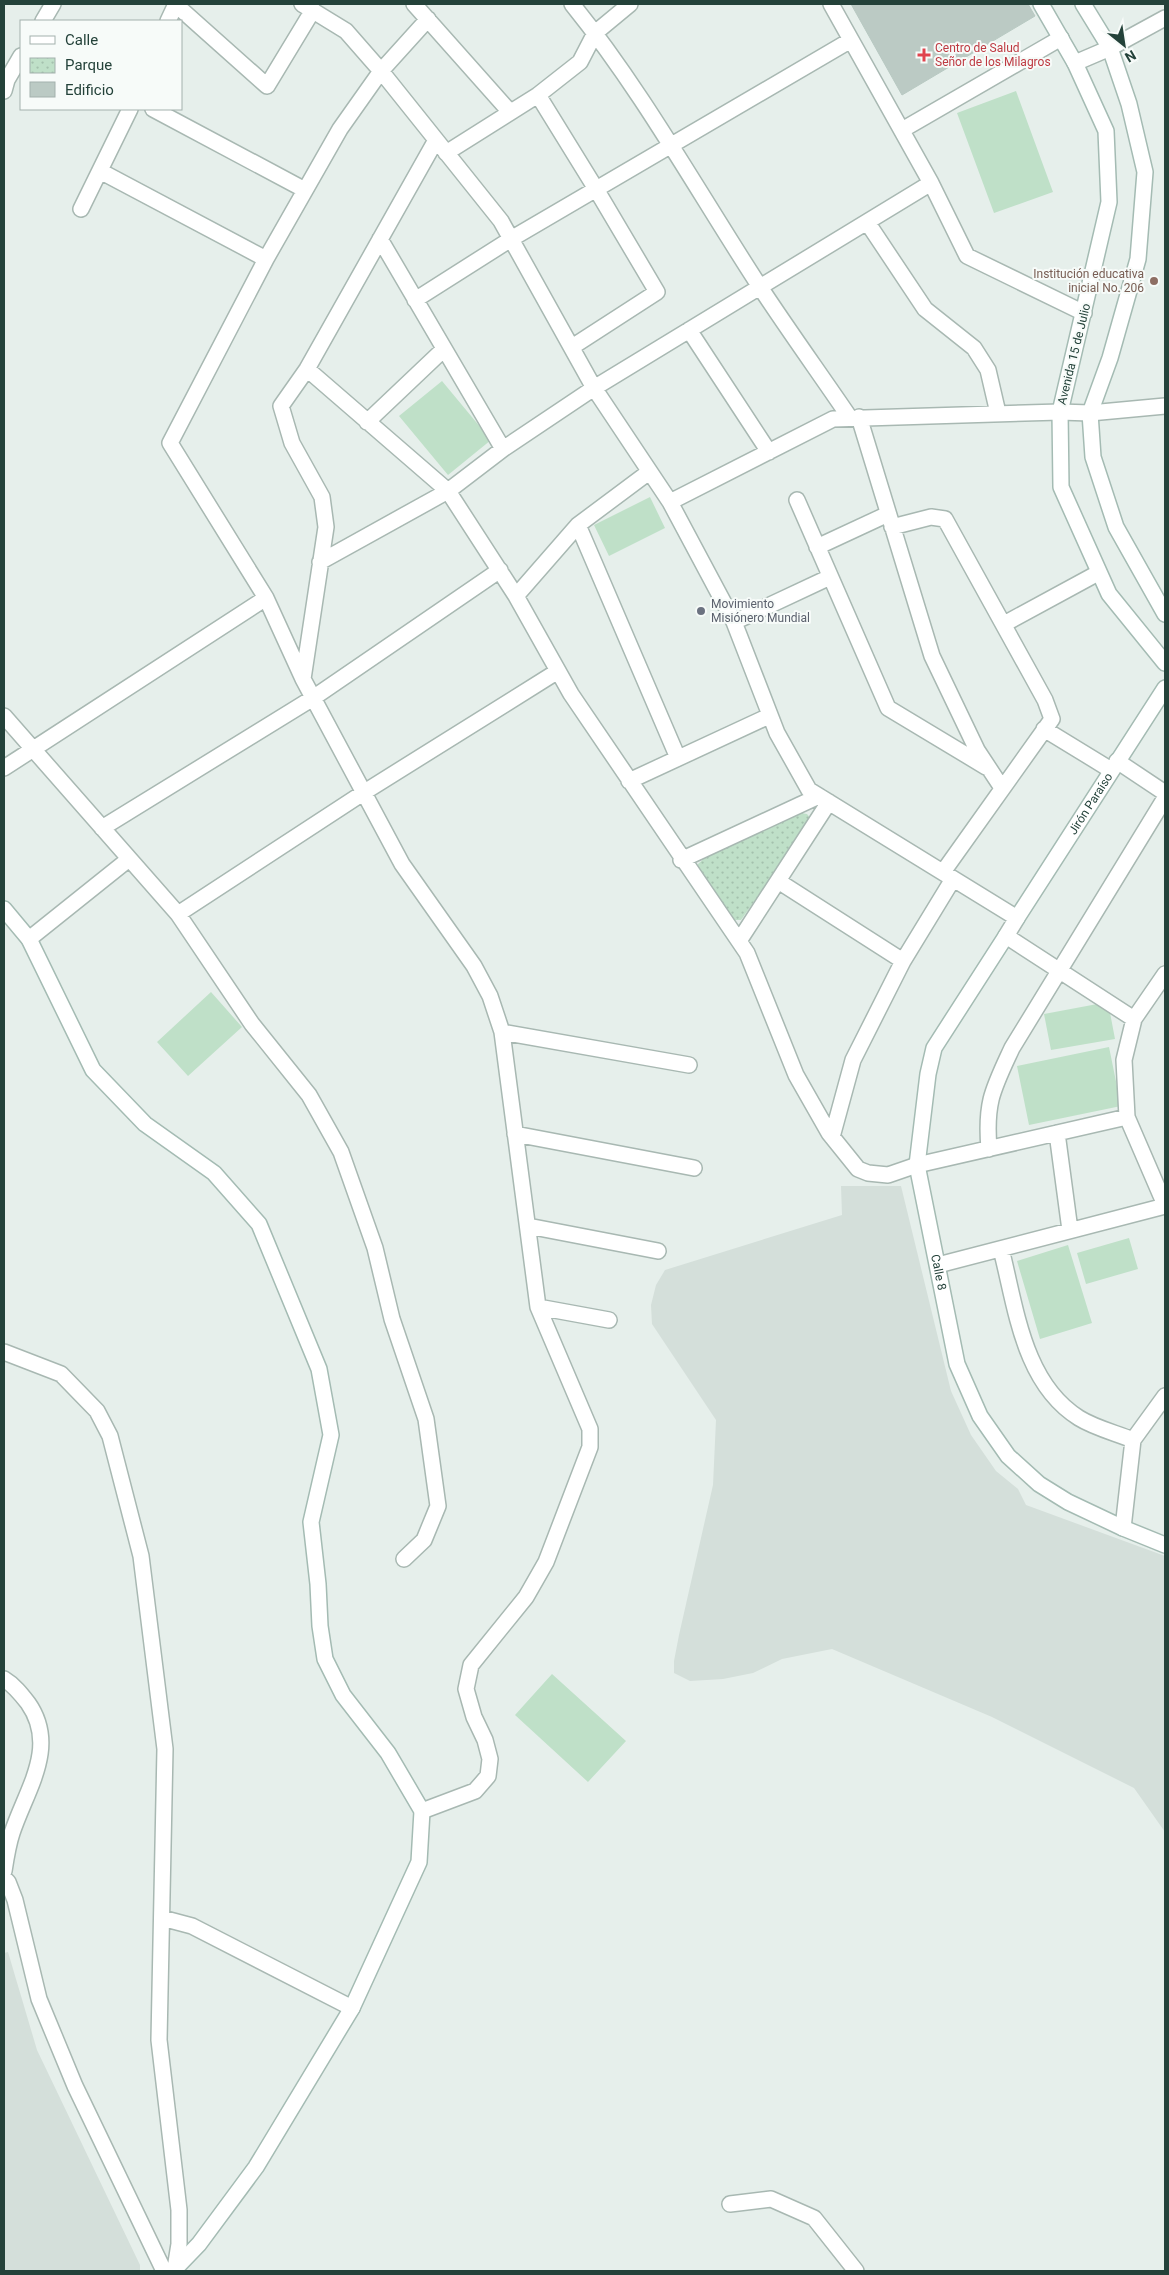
<svg xmlns="http://www.w3.org/2000/svg" width="1169" height="2275" viewBox="0 0 1169 2275" font-family="Roboto,sans-serif">
<style>
.built{fill:#d4dfda}
.park{fill:url(#park-dots)}
.garden{fill:#bfe0c8}
.building{fill:#bbcac4;stroke:#b8c9c2}
.lines{fill:none;stroke-linecap:round;stroke-linejoin:round}
.street-casing{stroke:#a8b8b2;stroke-width:18}
.secondary-casing{stroke:#a4bbb3;stroke-width:18}
.street{stroke:#fff;stroke-width:15}
.secondary{stroke:#fff;stroke-width:15}
.health-dot{fill:#e0444e;stroke:#f7fbf9;stroke-width:2}
.education-dot{fill:#8d6e63;stroke:#f7fbf9;stroke-width:2}
.worship-dot{fill:#6b7280;stroke:#f7fbf9;stroke-width:2}
.labels{text-anchor:middle;stroke-width:4;stroke-linejoin:round;paint-order:stroke}
.health-label{font-size:12px;fill:#be3a42;stroke:#f7fbf9;text-anchor:start}
.education-label{font-size:12px;fill:#785e54;stroke:#f7fbf9;text-anchor:end}
.street-label{font-size:12px;fill:#24423a;stroke:#f7fbf9}
.worship-label{font-size:12px;fill:#5b616d;stroke:#f7fbf9;text-anchor:start}
</style>
<defs>
<pattern id="park-dots" width="8" height="8" patternUnits="userSpaceOnUse" patternTransform="scale(1.25)"><rect width="8" height="8" fill="#bfe0c8"/><path d="M2 2h.1M6 6h.1" fill="none" stroke="#a4c1ad" stroke-width="1.8" stroke-linecap="round"/></pattern>
</defs>
<rect width="100%" height="100%" fill="#e6efeb"/>
<path class="built" d="M841 1186H901L951 1391 971 1435 996 1471 1018 1489 1026 1505 1165 1556V1832L1134 1788 992 1717 832 1649 782 1659 753 1673 723 1679 690 1681 674 1673V1661L679 1635 713 1485 716 1420 652 1324 651 1305 656 1285 665 1270 842 1215Z
M8 1952 37 2050 140 2265V2271H4V1953Z"/>
<path class="park" d="M801 813 807 814 811 819 809 825 741 920H728L698 871V864L708 855Z"/>
<path class="garden" d="M1016 91 1053 192 994 213 957 113Z
M442 381 491 440 448 475 399 416Z
M650 497 665 528 609 556 594 525Z
M211 992 242 1027 188 1076 157 1042Z
M1108 1002 1115 1039 1051 1050 1044 1014Z
M1109 1047 1121 1106 1029 1125 1017 1066Z
M1129 1238 1138 1269 1086 1284 1077 1253Z
M1068 1245 1092 1323 1040 1339 1017 1261Z
M552 1674 626 1741 588 1782 515 1715Z"/>
<path class="building" d="M851 4H1028L1035 16 902 95Z"/>
<g class="lines">
<defs>
<path id="street" d="M175 4 267 86 313 10
M302 4 346 31 381 71 501 221 594 388 670 502 734 622 777 733 809 790 1017 918 1006 936 1134 1019
M414 4 510 112
M572 4C643 92 698 192 760 287 789 331 820 374 850 418
M831 4 931 183 967 256 1084 313
M43 21 53 4
M168 21 176 4
M1075 63 1110 48 1165 18
M4 91 7 80 21 56
M538 95 596 189 657 292 572 347
M153 109 305 190
M902 130 1061 38
M446 153 538 95 580 62 595 33 630 4
M100 171 266 259
M81 209 130 109
M867 222 925 309 974 348 988 370 998 413
M380 239 503 449
M415 300 511 239 851 40
M689 330 769 452
M307 369 448 491 516 596 571 694 747 953 796 1075 829 1133 858 1169 868 1173 888 1175 917 1165 1127 1117
M859 417 932 656 977 750 1002 788
M367 422 444 349
M797 500 888 708 986 767
M670 502 833 419 1060 412 1090 413 1165 406
M578 525 678 758
M892 527 931 517 945 519 1045 700 1052 719 943 872
M817 547 888 514
M320 562 448 491 503 449 594 388 931 183
M516 596 578 525 649 472
M734 622 830 577
M1004 624 1098 573
M303 679 266 598 170 443 266 259 340 129 381 71 428 19
M4 716 178 914 252 1024 309 1095 341 1152 375 1248 392 1319 426 1419 438 1506 424 1540 404 1559
M1044 729 1111 770
M1117 761 1165 793
M4 768 266 598
M629 781 769 716
M102 828 313 698 500 570
M681 860 819 796
M778 881 903 961
M178 914 363 793 558 671
M29 939 129 859
M739 941 829 802
M1165 974 1134 1019 1124 1060 1127 1117 1165 1205
M502 1032 689 1065
M1057 1133 1070 1230
M515 1134 694 1168
M832 1137 853 1060 903 961 953 879
M989 1149C985 1102 993 1089 1012 1048L1165 798
M528 1226 658 1251
M1001 1249C1016 1307 1023 1383 1079 1418 1095 1428 1116 1433 1133 1440L1123 1528
M938 1265 1165 1206
M538 1307 609 1320
M4 1352 61 1374 97 1411 110 1436 141 1556 165 1749 159 2040 179 2210V2244L175 2269
M1133 1440 1165 1396
M4 1679C14 1685 21 1694 28 1703 59 1747 26 1790 12 1833 8 1845 6 1858 4 1871
M422 1811 475 1791 488 1776 490 1759 485 1740 474 1717 466 1689 471 1665 526 1597 546 1562 590 1447V1429L538 1307 502 1032 490 996 474 966 402 864 303 679 326 527 322 497 292 443 281 406 307 369 436 140
M4 1878 8 1882 15 1900 39 1999 75 2086 164 2271
M162 1918 192 1926 352 2008
M730 2204 771 2199 814 2218 856 2271"/>
<g id="secondary">
<path d="M1041 4 1075 63 1106 131 1109 202 1060 412 1061 487 1109 594 1165 663"/>
<path d="M1083 4 1110 48 1129 104 1145 172 1138 259 1110 358 1090 413 1093 457 1116 527 1165 614"/>
<path d="M4 909 29 939 93 1070 145 1124 214 1173 259 1224 319 1369 331 1435 311 1522 318 1584 320 1626 325 1659 343 1695 388 1753 422 1811 419 1862 352 2008 256 2167 199 2244 173 2271"/>
<path id="s1" d="M1017 918 1165 688"/>
<path id="s2" d="M1006 936 934 1048 928 1074 917 1165 957 1364 980 1416 1008 1456 1039 1484 1068 1502 1123 1528 1165 1545"/>
</g>
</defs>
<use href="#street" class="street-casing"/>
<use href="#secondary" class="secondary-casing"/>
<use href="#street" class="street"/>
<use href="#secondary" class="secondary"/>
</g>
<path class="health-dot" d="M921.5 47.5h5v5h5v5h-5v5h-5v-5h-5v-5h5z"/>
<circle class="education-dot" cx="1154" cy="281" r="5"/>
<circle class="worship-dot" cx="701" cy="611" r="5"/>
<g class="labels">
<g class="health-label">
<text x="935" y="52">Centro de Salud<tspan x="935" dy="14">Señor de los Milagros</tspan></text>
</g>
<g class="education-label">
<text x="1144" y="278">Institución educativa<tspan x="1144" dy="14">inicial No. 206</tspan></text>
</g>
<g class="street-label">
<text transform="translate(1074 354) rotate(-76)" y="4">Avenida 15 de Julio</text>
<text dy="4" stroke="none"><textPath href="#s1" startOffset="136">Jirón Paraíso</textPath></text>
<text dy="4" stroke="none"><textPath href="#s2" startOffset="361">Calle 8</textPath></text>
</g>
<g class="worship-label">
<text x="711" y="608">Movimiento<tspan x="711" dy="14">Misiónero Mundial</tspan></text>
</g>
</g>
<rect width="1169" height="2275" fill="none" stroke="#24423a" stroke-width="10"/>
<rect x="20" y="20" width="162" height="90" fill="#f7fbf9" stroke="#a3b1ad"/>
<rect x="30" y="36" width="25" height="8" fill="#ffffff" stroke="#a3b1ad"/>
<text x="65" y="45" font-size="15" fill="#24423a">Calle</text>
<rect x="30" y="58" width="25" height="15" fill="url(#park-dots)" stroke="#a3b1ad"/>
<text x="65" y="70" font-size="15" fill="#24423a">Parque</text>
<rect x="30" y="82" width="25" height="15" fill="#bbcac4" stroke="#a3b1ad"/>
<text x="65" y="95" font-size="15" fill="#24423a">Edificio</text>
<g transform="translate(1124 45) rotate(150)" stroke="#f7fbf9" stroke-width="4" paint-order="stroke">
<path d="M0-4L9 19L0 12L-9 19Z" fill="#24423a"/>
<text y="-8" font-size="14" font-weight="bold" text-anchor="middle" fill="#24423a">N</text>
</g>
</svg>
